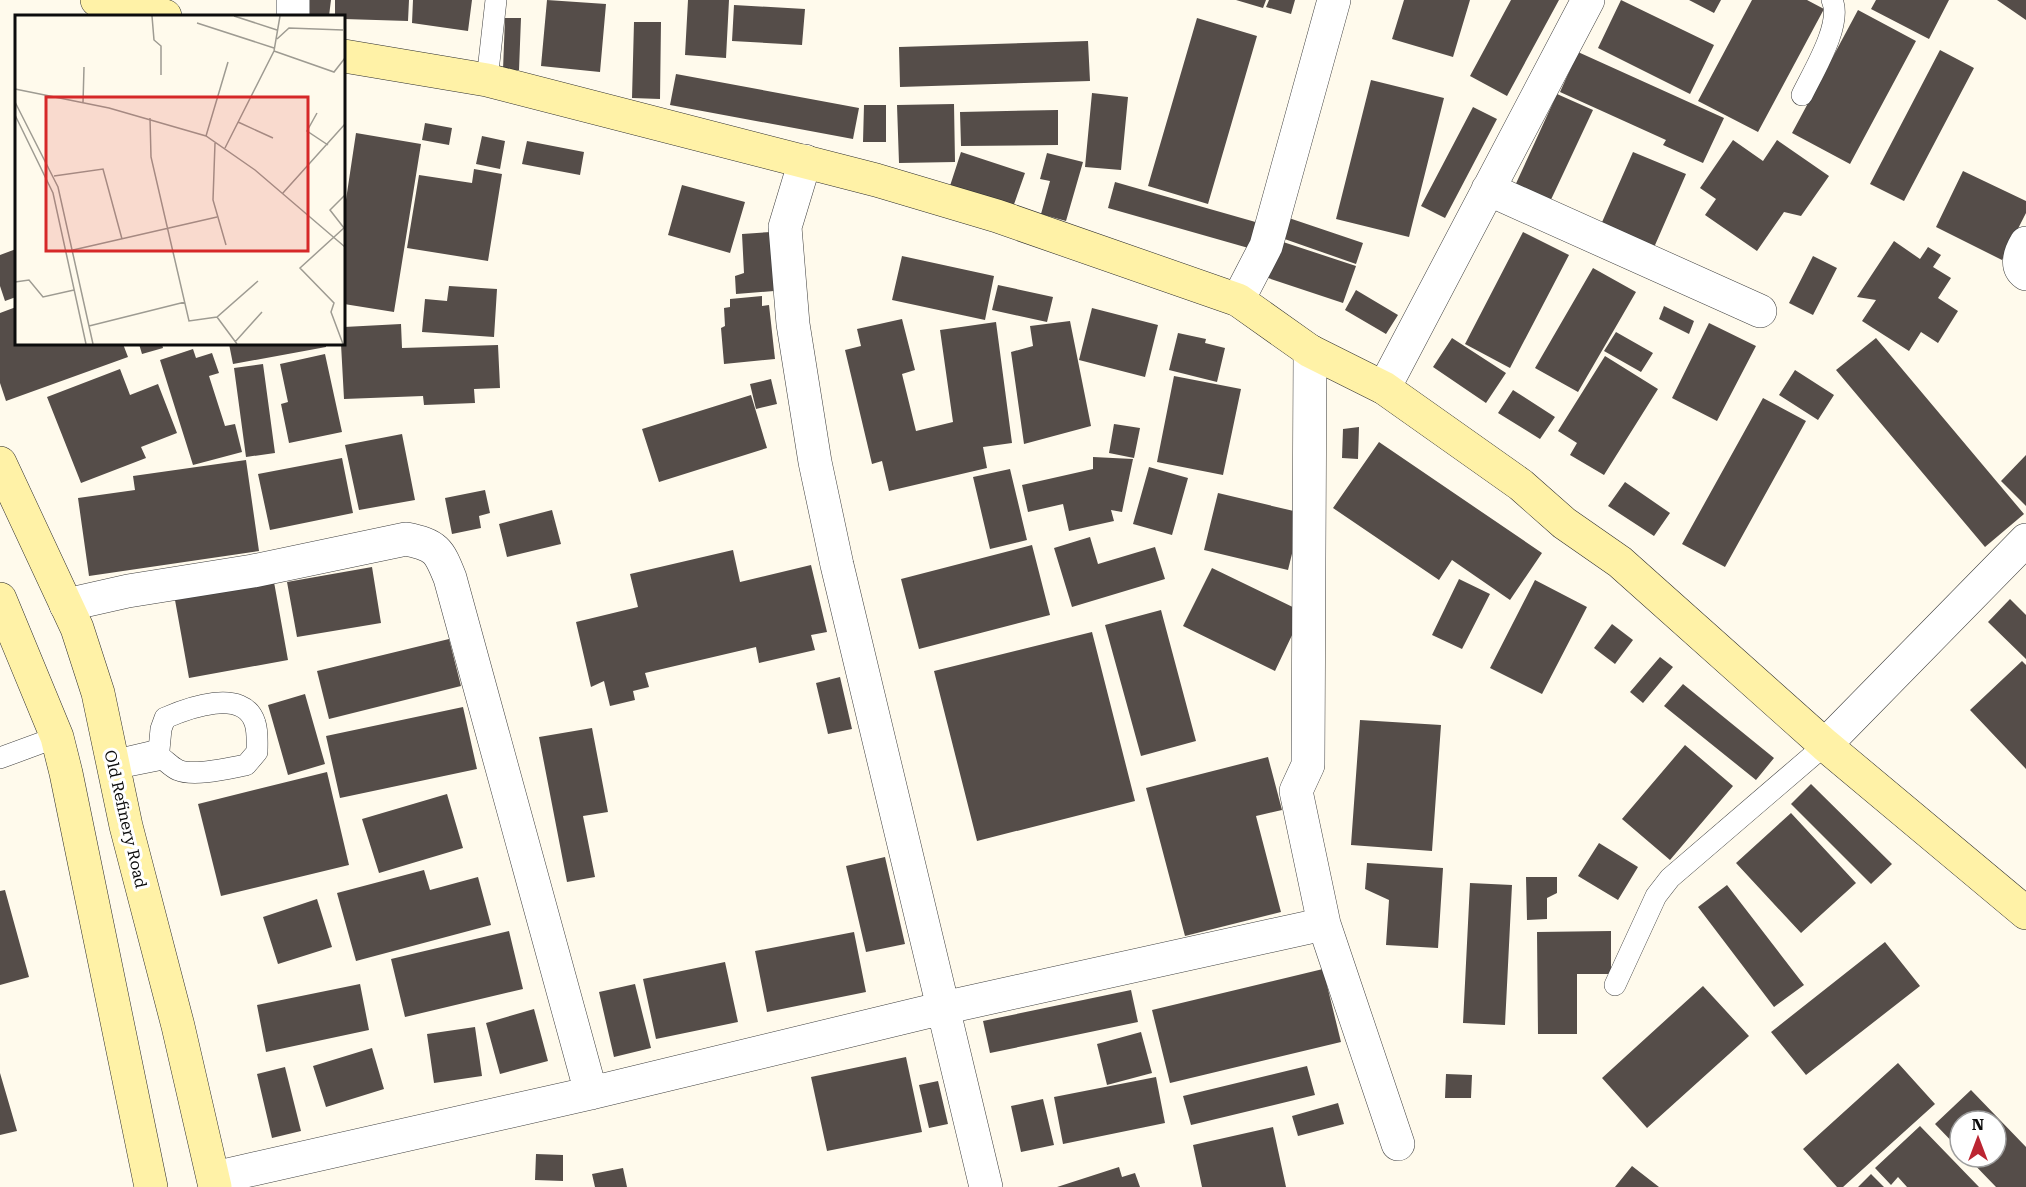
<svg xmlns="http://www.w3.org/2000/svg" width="2026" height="1187" viewBox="0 0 2026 1187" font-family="'Roboto Serif',serif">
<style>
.building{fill:#554d49}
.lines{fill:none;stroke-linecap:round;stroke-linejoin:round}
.lane-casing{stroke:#3f3f3f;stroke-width:22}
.street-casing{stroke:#3f3f3f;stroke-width:34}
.secondary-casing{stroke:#2e2e2e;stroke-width:34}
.lane{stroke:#fff;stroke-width:21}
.street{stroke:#fff;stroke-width:33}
.secondary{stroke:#fff2a7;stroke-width:33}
.labels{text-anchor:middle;stroke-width:6;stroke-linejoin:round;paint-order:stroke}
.street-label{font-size:16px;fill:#0c0c0c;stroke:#fff}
.inset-road{fill:none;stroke:#9e9b92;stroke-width:1.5}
.view{fill:#d62828;fill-opacity:0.15;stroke:#d62828;stroke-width:3}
.inset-edge{fill:none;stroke:#0c0c0c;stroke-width:3}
</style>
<rect width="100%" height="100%" fill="#fffaec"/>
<path class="building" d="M305 0H331L329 16H303Z
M335 0H409L408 21 344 19V16H335Z
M413 0H472L468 31 412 23Z
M547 0 606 4 600 72 541 66Z
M688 0H729L726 58 685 55Z
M1236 0H1266L1263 8Z
M1269 0H1295L1291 14 1266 7Z
M1404 0H1470L1453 57 1392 39Z
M1511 0H1559L1507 96 1470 76Z
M1621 0 1714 45 1690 94 1598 48Z
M1689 0H1721L1714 13Z
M1752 0H1807L1824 9 1758 132 1698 101Z
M1876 0H1949L1929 39 1871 9Z
M1997 0H2026V20Z
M734 5 805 9 802 45 732 41Z
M1858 10 1916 41 1850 164 1792 133Z
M505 18H521L519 70H503Z
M1197 18 1257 36 1208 204 1148 186Z
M634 22H661L660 99 632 98Z
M1088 41 1090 81 900 87 899 47Z
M1940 50 1974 68 1904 201 1870 184Z
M1578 52 1724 118 1703 163 1663 145 1666 140 1560 92Z
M676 74 859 108 853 139 670 105Z
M1371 80 1444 98 1409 237 1336 219Z
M1092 93 1128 97 1121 170 1085 167Z
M1557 94 1593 110 1548 206 1513 190Z
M954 104 955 162 899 163 897 105Z
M864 105H886V142H863Z
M1473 107 1497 119 1445 218 1421 206Z
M1058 110V145L961 146 960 112Z
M425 123 452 128 449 145 422 140Z
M356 133 421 144 394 312 344 304V213Z
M482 136 505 141 500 169 476 164Z
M1733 140 1763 161 1777 140 1829 176 1801 216 1784 212 1757 251 1705 215 1716 199 1700 188Z
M527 141 584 152 580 175 522 164Z
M961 152 1025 173 1012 210 949 189Z
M1633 152 1686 174 1652 252 1599 229Z
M1047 153 1083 162 1066 221 1041 214 1050 181 1040 179Z
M474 169 502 174 488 261 407 248 419 175 472 183Z
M1963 171 2026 201V213L2002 260 1936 227Z
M1115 182 1266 225 1259 251 1108 208Z
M682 185 745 202 730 253 668 235Z
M1283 216 1363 243 1356 264 1276 236Z
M771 232 774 291 736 294 735 276 744 273 742 234Z
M1523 232 1569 255 1510 368 1465 344Z
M1274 239 1356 266 1343 303 1262 276Z
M1894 241 1920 259 1928 247 1941 255 1933 267 1951 278 1938 298 1958 311 1938 343 1921 332 1909 351 1862 321 1876 300 1857 297Z
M16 249V297L5 301 0 286V255Z
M902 256 994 276 985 320 892 300Z
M1813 256 1837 268 1813 315 1789 303Z
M1593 268 1636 292 1578 392 1535 368Z
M998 285 1053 297 1047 322 992 310Z
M449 286 497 289 494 337 422 332 425 299 447 301Z
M1356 290 1398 315 1386 334 1345 310Z
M762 296V306L769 305 775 359 724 364 721 328 725 326 724 308 730 307V299Z
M1664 306 1694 321 1689 334 1659 319Z
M16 307V344H123L128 357 6 401 0 383V313Z
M1092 308 1158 325 1145 377 1079 360Z
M902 319 915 370 902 374 916 431 953 422 940 330 996 322 1012 443 983 447 987 468 889 491 882 461 872 464 845 350 861 346 857 329Z
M1070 321 1091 426 1024 444 1011 352 1033 346 1030 326Z
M1709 323 1756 346 1717 421 1672 398Z
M401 324 402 348 498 345 500 388 474 389 475 403 424 405 423 396 344 399 341 344H344V327Z
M1616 332 1653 353 1641 372 1604 351Z
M1178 333 1206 339 1205 343 1225 348 1217 382 1169 370Z
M1452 338 1506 373 1486 403 1433 367Z
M1876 338 2024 514 1985 547 1836 370Z
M139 344H162L163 348 142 354Z
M229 344H326V347L233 364Z
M193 349 196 358 212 353 219 373 209 376 225 426 235 424 242 452 193 465 160 360Z
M325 354 342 432 289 443 281 404 288 402 280 364Z
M1605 356 1658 389 1604 475 1570 455 1577 443 1558 431Z
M263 364 275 453 246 457 234 368Z
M120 369 130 395 158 384 177 433 141 447 146 458 81 483 47 397Z
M1795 370 1834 395 1818 420 1779 395Z
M1174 376 1241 389 1223 475 1157 462Z
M771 379 777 404 756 409 750 384Z
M1513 390 1555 417 1540 439 1498 413Z
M751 395 767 448 659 482 642 429Z
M1763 398 1806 421 1725 567 1682 544Z
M1114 424 1140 428 1134 458 1109 453Z
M1359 427 1358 459 1342 458 1343 429Z
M402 434 415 500 359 510 345 445Z
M1379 442 1542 553 1510 600 1452 560 1439 580 1333 508Z
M2026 455V506L2001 481Z
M1093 457 1133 459 1122 512 1111 510 1114 521 1069 531 1063 504 1028 512 1022 485 1093 469Z
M342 458 353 513 270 530 258 474Z
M246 460 259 551 89 576 78 498 135 490 133 476Z
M1149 467 1188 478 1172 535 1133 524Z
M1010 469 1027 540 990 549 973 477Z
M1625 482 1670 513 1654 536 1608 506Z
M485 490 490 513 479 516 481 528 452 534 445 498Z
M1218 493 1302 513 1288 570 1204 550Z
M552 510 561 544 507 557 499 524Z
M1090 537 1098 564 1155 547 1165 579 1072 607 1054 548Z
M1032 545 1050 615 919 649 901 579Z
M733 550 740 582 811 565 827 632 811 635 815 650 759 663 756 647 645 673 649 687 633 691 635 700 610 706 604 681 591 687 576 622 638 607 630 574Z
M372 567 381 623 297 637 287 582Z
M1212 568 1303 612 1275 671 1183 626Z
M1459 579 1490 594 1462 649 1432 635Z
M1535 580 1587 607 1542 694 1490 668Z
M274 582 288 660 189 678 175 600Z
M2010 599 2026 615V659L1988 622Z
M1161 610 1196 741 1141 756 1105 625Z
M1612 624 1633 640 1615 664 1594 648Z
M1092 632 1135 801 977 841 934 671Z
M449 639 461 686 329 719 317 671Z
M1660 657 1673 667 1643 703 1630 692Z
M2022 661 2026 665V769L1970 710Z
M840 677 852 729 828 734 816 683Z
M1683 684 1774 758 1756 780 1664 706Z
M305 694 325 764 288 775 268 705Z
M463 707 477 769 340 798 326 736Z
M1360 720 1441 725 1432 851 1351 845Z
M592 728 608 812 583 816 595 877 567 882 539 737Z
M1685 745 1733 786 1670 860 1622 819Z
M1268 757 1282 810 1256 816 1281 912 1185 936 1146 788Z
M327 772 349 865 221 896 198 804Z
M1811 784 1892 864 1871 884 1791 804Z
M447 794 463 848 379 873 362 819Z
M1791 813 1856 883 1801 933 1736 863Z
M1599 843 1638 867 1618 900 1578 876Z
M885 857 905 944 866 952 846 866Z
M1367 863 1443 868 1438 948 1386 945 1389 900 1365 889Z
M424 870 430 890 478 877 491 925 356 961 337 893Z
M1526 877H1557V893L1547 898V919L1527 920Z
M1470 883 1512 885 1505 1025 1463 1023Z
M1727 885 1804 985 1774 1007 1698 907Z
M5 890 29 977 0 985V891Z
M317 899 332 947 278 964 263 917Z
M509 931 523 989 405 1017 391 959Z
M1611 931V974H1577V1034H1538L1537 932Z
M854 932 866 992 767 1012 755 951Z
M1885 942 1920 986 1806 1075 1771 1032Z
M725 962 738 1022 656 1039 643 979Z
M1323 969 1341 1042 1170 1083 1152 1010Z
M360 984 369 1030 266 1052 257 1005Z
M635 984 651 1048 614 1057 599 992Z
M1703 986 1749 1036 1647 1128 1602 1078Z
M1131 990 1138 1022 990 1053 983 1021Z
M534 1009 548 1061 500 1074 486 1023Z
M475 1027 482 1076 434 1083 427 1034Z
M1141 1032 1152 1073 1107 1085 1097 1044Z
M372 1048 384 1089 326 1107 313 1066Z
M906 1057 922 1132 827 1151 811 1077Z
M1898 1063 1935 1104 1843 1187H1837L1803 1149Z
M1307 1066 1315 1095 1191 1125 1183 1096Z
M285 1067 301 1131 272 1138 257 1074Z
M0 1073 17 1131 0 1135Z
M1446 1074 1472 1075 1471 1098H1445Z
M1156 1077 1165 1123 1063 1144 1054 1097Z
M938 1081 948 1124 929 1128 919 1085Z
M1971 1090 2026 1147V1187H1996L1967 1157H1996V1121H1960V1150L1935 1124Z
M1043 1099 1054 1145 1021 1152 1011 1106Z
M1338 1103 1344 1124 1298 1136 1292 1116Z
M1920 1126 1979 1187H1907L1898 1177 1891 1185 1875 1168Z
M1273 1127 1286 1187H1202L1193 1145Z
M536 1154 563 1155V1181L535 1180Z
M1632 1166 1659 1187H1615Z
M1119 1167 1122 1177 1135 1173 1140 1187H1057Z
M623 1168 627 1187H595L592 1174Z
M1871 1174 1884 1187H1858Z"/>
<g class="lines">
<defs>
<path id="lane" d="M487 80 496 0
M1802 95C1813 72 1843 24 1832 0
M0 758 57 737
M112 761 159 750 161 729 165 718C188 708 244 687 255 723 258 732 257 743 257 752L246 765C230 768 194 777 178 770 173 768 167 762 163 759L113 769
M1615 985 1656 896 1670 878 1825 745"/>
<path id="street" d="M293 16V0
M805 161 785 227 793 324 815 462 837 565 986 1187
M1488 189 1760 311
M2026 243C2020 253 2015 266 2026 274
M1238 300 1266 246 1334 0
M1310 351 1308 765 1296 791 1324 924 1398 1144
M1384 388 1588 0
M66 605 128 591 253 571 406 539C436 545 439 550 450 578L591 1093
M1825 745 2026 540
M214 1178 591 1093 943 1008 1324 924"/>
<path id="secondary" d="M97 0 165 16
M344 56 487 80 876 180 997 216 1238 300 1310 351 1384 388 1521 485 1564 523 1620 562 1825 745 2026 913
M0 463 77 628 98 693 126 826 178 1026 215 1187
M0 599 57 737 66 773 151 1187"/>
</defs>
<use href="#lane" class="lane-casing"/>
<use href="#street" class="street-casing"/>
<use href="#secondary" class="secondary-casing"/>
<use href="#lane" class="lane"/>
<use href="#street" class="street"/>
<use href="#secondary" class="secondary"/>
</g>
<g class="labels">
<g class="street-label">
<text transform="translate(126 819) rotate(77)" y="6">Old Refinery Road</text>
</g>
</g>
<g transform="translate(15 15)">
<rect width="330" height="330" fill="#fffaec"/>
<path class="inset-road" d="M137 1 139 25 146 31V60M219 1 262 15M182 8 259 33M262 24 274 13 328 15M259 36 319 57 330 43M0 74 94 93 191 121 240 155 330 232M0 87 43 172 78 329M68 88 69 52M302 98 292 116 313 130M0 100 38 178 71 329M135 103 136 142 174 306 202 302 243 266M223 107 258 123M191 121 213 47M200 128 198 185 211 230M210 133 259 36 265 1M39 161 88 154 107 224M267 179 330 109M329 213 315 195 330 180M58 235 202 202M0 267 14 265 28 282 59 275M202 302 222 329M74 311 170 287M220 327 247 297M328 329 316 297 319 288 285 253 330 212"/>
<path class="view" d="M31 82H293V236H31Z"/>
<rect width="330" height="330" class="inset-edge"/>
</g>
<g transform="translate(1978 1139)"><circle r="28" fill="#ffffff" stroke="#9e9e9e" stroke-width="1.5"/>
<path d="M0-4.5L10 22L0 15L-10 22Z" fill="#bb2532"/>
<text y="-9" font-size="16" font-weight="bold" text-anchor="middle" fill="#0c0c0c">N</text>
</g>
</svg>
